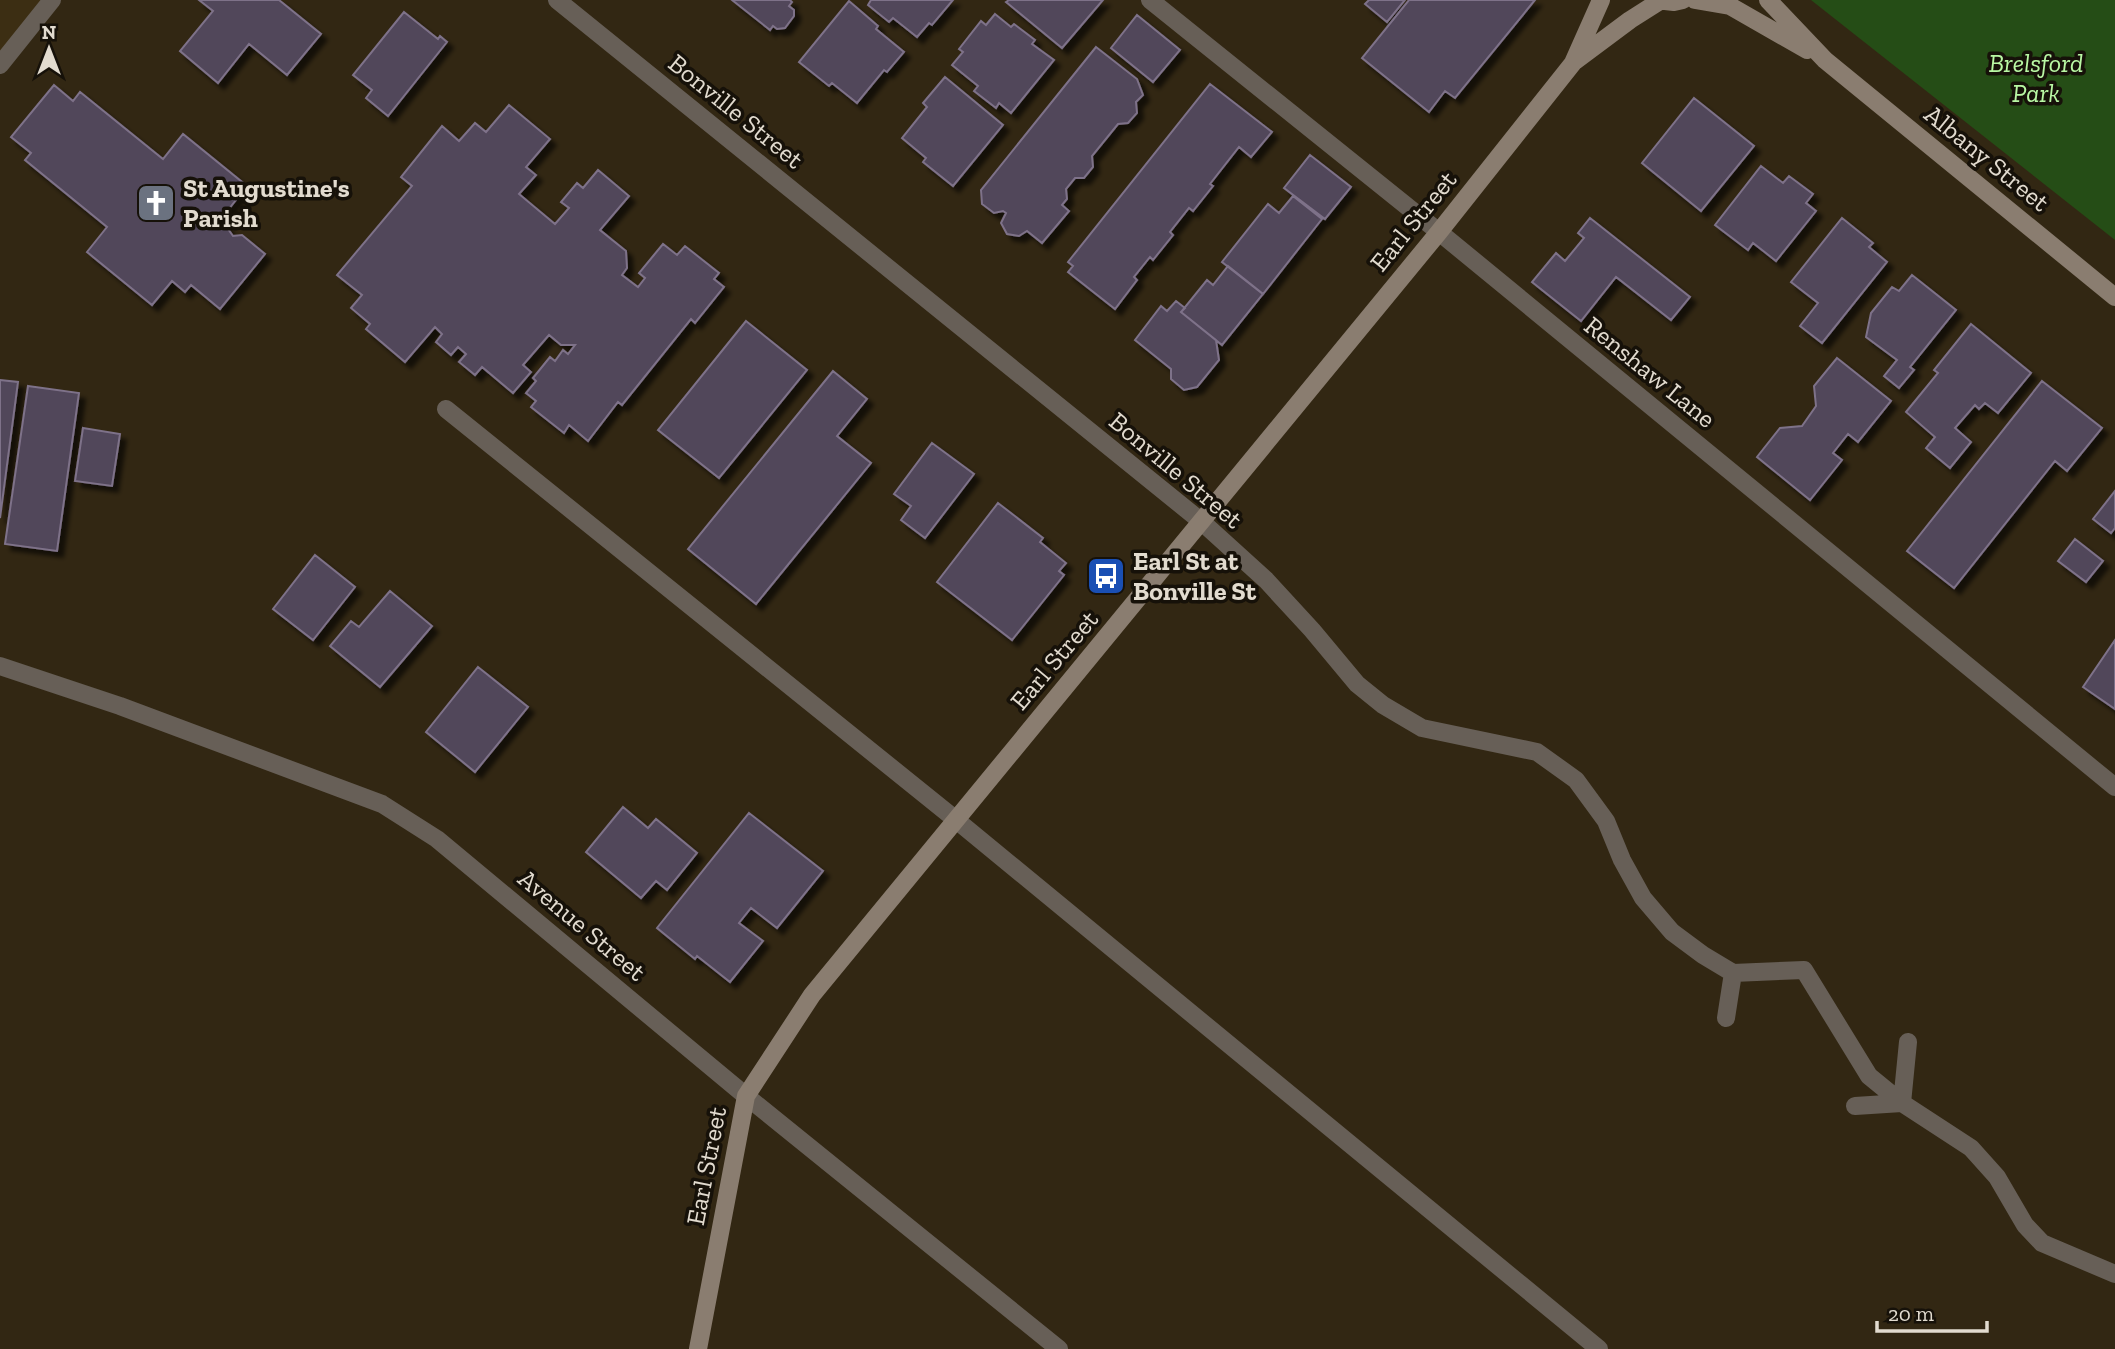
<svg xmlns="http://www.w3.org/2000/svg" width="2115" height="1349" viewBox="0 0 2115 1349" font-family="'Zilla Slab',serif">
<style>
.built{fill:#3c2e13}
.green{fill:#254d16}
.building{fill:#51465a;stroke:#7e7289;stroke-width:2;filter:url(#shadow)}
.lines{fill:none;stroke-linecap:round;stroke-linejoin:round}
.lane{stroke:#675f57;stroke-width:18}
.street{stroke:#675f57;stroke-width:18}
.secondary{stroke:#8a7d70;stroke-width:18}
.labels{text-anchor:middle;stroke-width:7;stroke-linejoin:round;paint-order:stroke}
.park-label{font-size:26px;font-style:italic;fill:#b9f8a4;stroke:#161109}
.street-label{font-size:26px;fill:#e2dbcf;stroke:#161109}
.poi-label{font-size:26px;font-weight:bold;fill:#e2dbcf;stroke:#161109;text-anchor:start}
</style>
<defs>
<filter id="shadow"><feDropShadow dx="6" dy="6" stdDeviation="2" flood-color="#0009"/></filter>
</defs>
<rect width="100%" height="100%" fill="#322713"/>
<path class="built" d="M0 0H52L0 65Z"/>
<path class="green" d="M1811 0H2115V240Z"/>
<path class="building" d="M199 0H279L321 34 287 75 249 44 218 83 180 51 213 11Z
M732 0H790L792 2 789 6 794 10V16L785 28 777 29 773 26 770 30Z
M871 0H953L932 25 929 23 917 37 893 18 889 22 868 5Z
M1009 0H1103L1062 48 1006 2Z
M1369 0H1405L1387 22 1365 4Z
M1409 0H1535L1455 98 1445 91 1429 112 1362 58Z
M849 1 878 26 876 29 904 52 887 72 884 70 857 103 832 83 829 86 799 62Z
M404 12 438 39 440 36 447 42 388 116 366 98 372 90 353 75Z
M995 14 1011 27 1014 24 1035 40 1032 44 1054 60 1011 113 999 103 996 108 974 91 978 86 952 65 963 52 959 49 981 21 986 25Z
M1137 15 1180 50 1153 82 1111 48Z
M1096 47 1137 79 1143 95 1136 102 1137 113 1128 123 1118 124 1092 156 1093 167 1084 178H1075L1066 189 1067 199 1062 205 1069 211 1042 243 1027 231 1019 236 1007 234 1001 223 1006 213 1003 211 994 213 982 204 981 190Z
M945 77 1003 125 953 186 923 162 926 158 902 138 927 107 923 103Z
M1210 84 1272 132 1251 157 1239 147 1210 184 1213 186 1193 211 1189 208 1170 232 1173 235 1153 260 1150 257 1134 277 1137 280 1115 309 1068 272 1073 266 1068 262Z
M54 85 73 101 80 92 163 159 183 134 247 186 221 219 233 236 242 235 265 254 220 309 191 285 185 292 172 281 152 305 87 252 107 227 25 160 31 153 11 137Z
M1694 98 1754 146 1701 211 1642 163Z
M509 105 550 139 526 167 536 175 519 194 555 224 569 208 561 202 577 183 583 188 598 170 629 196 600 230 626 251 627 268 622 275 638 287 645 278 639 273 663 244 677 255 685 246 719 273 714 279 724 287 695 323 691 319 622 405 618 402 588 441 569 425 564 433 531 407 536 401 526 393 536 381 533 378 550 357 555 361 563 350 568 354 575 345H561L549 335 523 365 531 372 513 393 482 367 475 375 459 362 466 354 458 347 451 355 436 342 442 334 435 327 405 362 366 329 370 324 351 308 362 295 337 275 412 186 401 177 442 126 459 141 475 123 486 132Z
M1310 155 1351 187 1325 219 1284 188Z
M1761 166 1783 183 1789 176 1813 194 1806 203 1816 211 1776 261 1753 243 1748 250 1715 225Z
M1293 196 1322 219 1263 294 1222 262 1268 204 1279 213Z
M1590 218 1690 297 1671 320 1616 277 1581 321 1532 282 1556 253 1565 261 1584 238 1578 233Z
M1842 218 1873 243 1869 247 1887 262 1822 343 1800 326 1818 303 1791 282Z
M1228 266 1263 294 1222 345 1181 312 1207 280 1213 285Z
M1912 275 1956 310 1910 367 1914 370 1899 388 1884 376 1897 360 1866 337 1871 313 1892 287 1899 291Z
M1176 301 1185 308 1181 312 1216 340 1219 360 1197 387 1184 390 1171 379V369L1135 340 1161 306 1167 311Z
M746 321 807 370 719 478 658 430Z
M1971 324 2031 373 1998 413 1985 403 1979 409 1975 405 1955 428 1971 442 1950 468 1926 448 1935 437 1906 412 1938 373 1934 370Z
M1837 358 1891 401 1858 442 1848 434 1833 453 1842 460 1810 500 1757 457 1780 428 1802 426 1816 406 1814 386Z
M833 371 867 399 837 436 871 463 756 604 688 549Z
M0 380 18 382 0 518Z
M2042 381 2102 428 2067 471 2055 461 1954 588 1907 551Z
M28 386 79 393 57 551 5 544Z
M83 428 120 434 112 486 75 481Z
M932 443 974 474 925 538 901 520 911 506 894 494Z
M2115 491V528L2111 533 2093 519Z
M998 503 1043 538 1040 542 1066 563 1059 571 1064 575 1012 640 937 582Z
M2075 539 2103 561 2086 582 2058 561Z
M315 555 355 587 313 640 273 609Z
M390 591 432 626 380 687 330 646 351 621 359 627Z
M2115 640V709L2083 687Z
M478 667 528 707 475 772 426 732Z
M623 807 648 828 656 819 697 853 667 890 656 881 641 898 586 852Z
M749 813 823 871 777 928 751 908 739 923 763 941 730 982 697 956 695 959 657 928Z"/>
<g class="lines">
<path class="lane" d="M1150 0 1439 232 2115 787
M446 409 955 819 1599 1349"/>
<path class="street" d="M557 0 1202 522 1266 580 1312 630 1357 684 1383 705 1422 728 1537 752 1576 780 1606 821 1622 860 1643 898 1672 932 1703 955 1733 973 1804 970 1869 1076 1902 1103 1971 1148 1997 1177 2025 1225 2042 1243 2115 1274
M0 65 52 0
M0 666 120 706 382 804 437 839 746 1096 1059 1349
M1726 1018 1733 973
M1855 1106 1902 1103 1908 1042"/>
<path class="secondary" d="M1656 0 1674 2 1683 0
M1695 0 1730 6 1807 50
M1768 0 1825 60 2115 297
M1575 61 1630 20 1660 1
M698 1349 746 1096 812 995 1439 232 1573 63 1601 0"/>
</g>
<defs>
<symbol id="church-square" viewBox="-11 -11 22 22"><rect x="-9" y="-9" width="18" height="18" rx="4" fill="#6b7280" stroke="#161109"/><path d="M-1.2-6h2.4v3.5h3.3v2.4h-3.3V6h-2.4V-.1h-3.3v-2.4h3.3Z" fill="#fff"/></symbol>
<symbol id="bus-square" viewBox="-11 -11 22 22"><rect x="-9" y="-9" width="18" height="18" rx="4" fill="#1a4fb4" stroke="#161109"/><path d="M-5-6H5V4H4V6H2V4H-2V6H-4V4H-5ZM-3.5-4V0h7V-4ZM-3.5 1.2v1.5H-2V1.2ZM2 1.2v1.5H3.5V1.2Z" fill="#fff"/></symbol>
</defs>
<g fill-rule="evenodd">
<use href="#church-square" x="134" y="181" width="44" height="44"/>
<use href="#bus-square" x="1084" y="554" width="44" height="44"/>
</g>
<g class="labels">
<g class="park-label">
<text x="2036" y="72">Brelsford<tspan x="2036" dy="30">Park</tspan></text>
</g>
<g class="street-label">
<text transform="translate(736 111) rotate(39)" y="9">Bonville Street</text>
<text transform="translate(1987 158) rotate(39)" y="9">Albany Street</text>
<text transform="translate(1413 221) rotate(-51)" y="9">Earl Street</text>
<text transform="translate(1650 372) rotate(39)" y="9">Renshaw Lane</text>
<text transform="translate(1176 470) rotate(40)" y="9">Bonville Street</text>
<text transform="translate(1054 660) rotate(-50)" y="9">Earl Street</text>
<text transform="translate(582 925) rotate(40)" y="9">Avenue Street</text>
<text transform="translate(706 1166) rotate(-79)" y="9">Earl Street</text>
</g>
<g class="poi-label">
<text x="183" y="197">St Augustine's<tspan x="183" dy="30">Parish</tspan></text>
<text x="1133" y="570">Earl St at<tspan x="1133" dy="30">Bonville St</tspan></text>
</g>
</g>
<g transform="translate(49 49)" stroke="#161109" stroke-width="5" paint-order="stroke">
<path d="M0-5L12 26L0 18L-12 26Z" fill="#e2dbcf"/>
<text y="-10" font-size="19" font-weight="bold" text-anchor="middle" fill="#e2dbcf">N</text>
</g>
<path d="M1877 1321v10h110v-10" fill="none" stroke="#e2dbcf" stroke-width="3.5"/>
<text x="1888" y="1321" font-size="21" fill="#e2dbcf" stroke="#161109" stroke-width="5" paint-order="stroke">20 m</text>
</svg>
